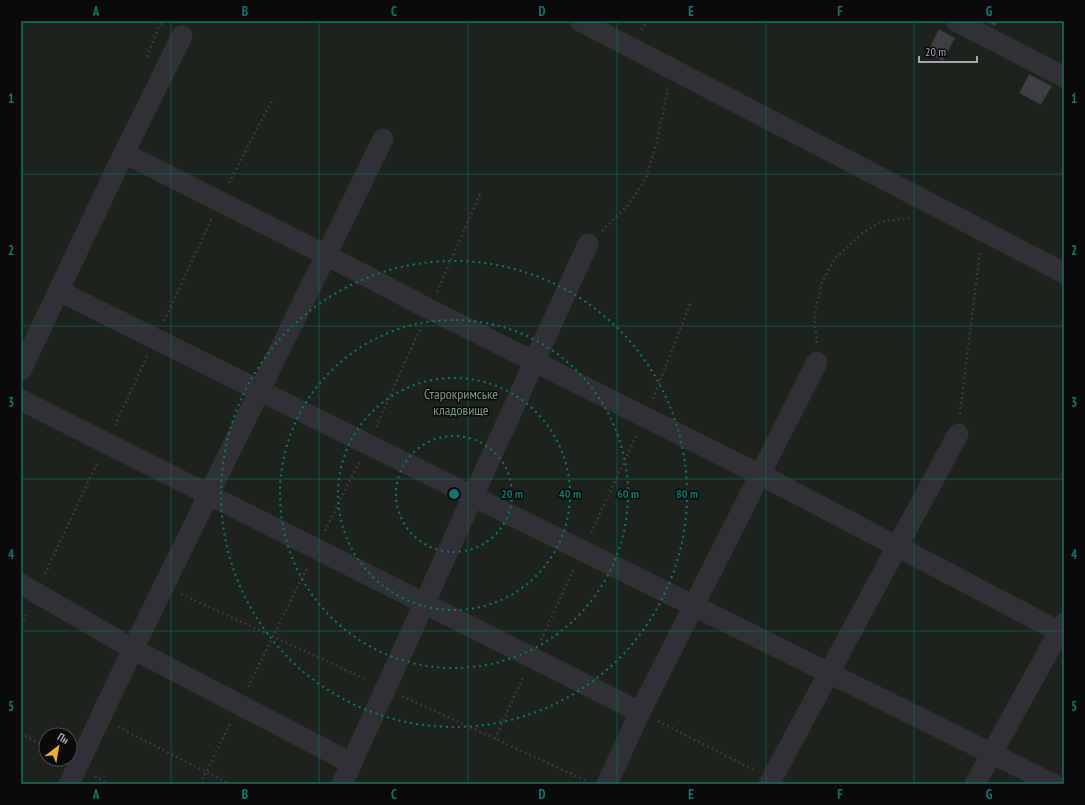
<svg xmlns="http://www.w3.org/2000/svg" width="1085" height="805" viewBox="0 0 1085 805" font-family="'PT Sans Narrow',sans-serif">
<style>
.green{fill:#1c231d;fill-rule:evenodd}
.building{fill:#3e3f43;stroke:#29292c}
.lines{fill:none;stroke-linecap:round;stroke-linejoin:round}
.path{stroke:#36383c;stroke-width:2.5;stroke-dasharray:2 3;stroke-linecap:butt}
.minor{stroke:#303135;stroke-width:21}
.grid{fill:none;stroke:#0f766e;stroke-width:1;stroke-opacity:0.55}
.ring{fill:none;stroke:#0f766e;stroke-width:2;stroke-dasharray:2 4}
.labels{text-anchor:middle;stroke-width:3;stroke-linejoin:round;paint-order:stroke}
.park-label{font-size:14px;fill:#799b7c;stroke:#0a0a0b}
.centre{fill:#0f766e;stroke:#0a0a0b;stroke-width:2}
.ring-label{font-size:12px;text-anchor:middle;font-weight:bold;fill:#0f766e;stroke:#0a0a0b;stroke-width:3;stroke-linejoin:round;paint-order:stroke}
.neatline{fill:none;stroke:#0f766e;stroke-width:1.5}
.grid-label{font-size:13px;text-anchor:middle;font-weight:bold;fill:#0f766e}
</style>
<rect width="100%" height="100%" fill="#0f0f10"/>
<path class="green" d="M21 21H1064V784H21ZM46 735H70V759H46Z"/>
<path class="building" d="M985 21H998L995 26Z
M939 29 955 38 943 61 927 53Z
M1029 74 1052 86 1041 105 1019 93Z"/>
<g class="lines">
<path class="path" d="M641 30 648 21
M147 57 159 26 163 21
M229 183 273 98
M602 231 629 204 646 178 657 141 668 89
M437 292 481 192
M164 321 212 218
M817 343 814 316 822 282 835 258 863 233 880 222 908 218 911 215
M653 399 690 304
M960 414 980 252
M115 426 147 356
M376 427 421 327
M325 531 359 462
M591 533 637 434
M45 574 98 461
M181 594 367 680
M21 625 28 611
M541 640 574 568
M248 687 308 566
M402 696 587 781
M658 721 754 770
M118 727 230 784
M21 733 46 748
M495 739 524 675
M95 776 108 784
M200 784 231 722"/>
<path class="minor" d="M580 21 1064 273
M956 21 1064 77
M124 153 326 255 429 309 761 475 1064 634
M59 291 1053 784
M21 370 124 153 182 36
M21 400 640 712
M21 584 133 649 351 763
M69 784 133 649 383 139
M342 784 588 244
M607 784 640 712 817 362
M769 784 958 434
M975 784 1064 623"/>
</g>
<path class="grid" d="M171 21V784M319 21V784M468 21V784M617 21V784M766 21V784M914 21V784M21 174H1064M21 326H1064M21 479H1064M21 631H1064"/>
<g class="ring">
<circle cx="454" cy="494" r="58"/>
<circle cx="454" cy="494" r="116"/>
<circle cx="454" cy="494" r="174"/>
<circle cx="454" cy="494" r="233"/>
</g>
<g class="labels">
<g class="park-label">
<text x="461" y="399">Старокримське<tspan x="461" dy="16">кладовище</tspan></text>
</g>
</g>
<circle cx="454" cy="494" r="6" class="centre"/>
<g class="ring-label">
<text x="512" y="498">20 m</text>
<text x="570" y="498">40 m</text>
<text x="628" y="498">60 m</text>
<text x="687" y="498">80 m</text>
</g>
<rect width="1085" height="805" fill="none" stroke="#0a0a0b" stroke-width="44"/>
<g transform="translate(58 747) rotate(31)"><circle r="19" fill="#0a0a0b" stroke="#46484d"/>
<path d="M0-3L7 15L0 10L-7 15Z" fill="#e6af31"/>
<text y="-6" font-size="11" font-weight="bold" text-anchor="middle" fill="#a1a5b1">Пн</text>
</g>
<path d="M919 56v6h58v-6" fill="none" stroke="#a1a5b1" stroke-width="2"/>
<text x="925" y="56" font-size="12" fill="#a1a5b1" stroke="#0a0a0b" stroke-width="3" paint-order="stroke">20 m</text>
<rect x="22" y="22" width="1041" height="761" class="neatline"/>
<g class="grid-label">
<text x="96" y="16">A</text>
<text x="245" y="16">B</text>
<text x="394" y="16">C</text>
<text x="542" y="16">D</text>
<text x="691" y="16">E</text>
<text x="840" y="16">F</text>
<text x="989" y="16">G</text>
<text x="11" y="103">1</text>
<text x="1074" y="103">1</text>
<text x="11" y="255">2</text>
<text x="1074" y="255">2</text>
<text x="11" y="407">3</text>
<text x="1074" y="407">3</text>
<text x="11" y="559">4</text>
<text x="1074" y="559">4</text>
<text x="11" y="711">5</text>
<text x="1074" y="711">5</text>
<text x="96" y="799">A</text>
<text x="245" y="799">B</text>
<text x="394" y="799">C</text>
<text x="542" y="799">D</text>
<text x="691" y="799">E</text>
<text x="840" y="799">F</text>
<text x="989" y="799">G</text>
</g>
</svg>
